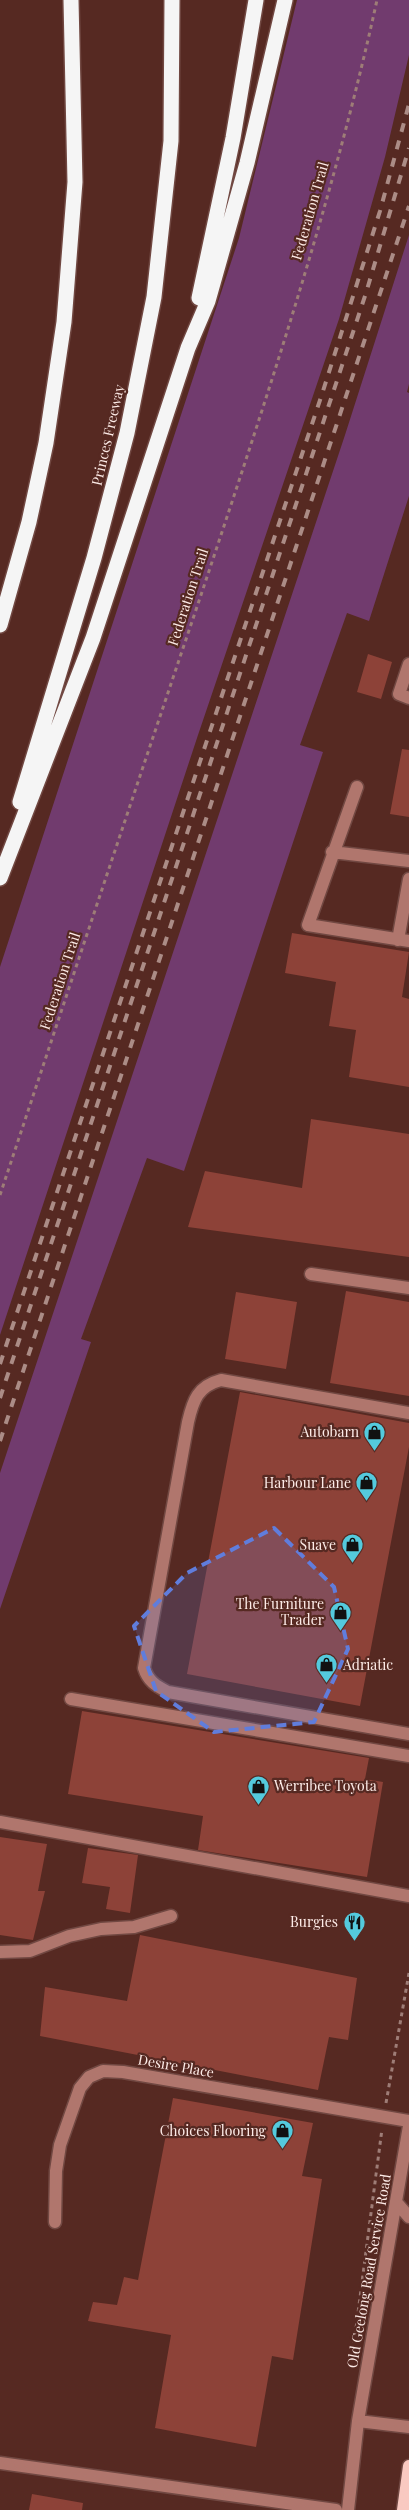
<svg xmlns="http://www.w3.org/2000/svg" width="409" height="2510" viewBox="0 0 409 2510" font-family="'Playfair Display',serif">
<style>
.green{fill:#713b6e}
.building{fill:#8d4238}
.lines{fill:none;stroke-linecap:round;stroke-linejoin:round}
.minor-casing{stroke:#714842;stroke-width:15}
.major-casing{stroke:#714842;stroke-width:15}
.highway-casing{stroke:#714842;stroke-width:18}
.path{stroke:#9e7d77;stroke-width:3;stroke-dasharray:4 4;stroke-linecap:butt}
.minor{stroke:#b0766d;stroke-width:12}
.major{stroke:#f9c9c1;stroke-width:12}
.highway{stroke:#f5f5f5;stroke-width:15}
.rail{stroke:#ab8c86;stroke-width:4;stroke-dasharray:9 9;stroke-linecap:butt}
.marked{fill:#607ddc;fill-opacity:0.2;stroke:#607ddc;stroke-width:4;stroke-dasharray:10 6;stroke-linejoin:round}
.labels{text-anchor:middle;stroke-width:4.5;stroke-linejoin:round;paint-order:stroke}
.street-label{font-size:14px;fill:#fdebe7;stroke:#562922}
.poi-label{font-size:14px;fill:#fdebe7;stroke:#562922;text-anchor:end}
</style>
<rect width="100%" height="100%" fill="#562922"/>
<path class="green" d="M297 0H409V55L385 157 339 319 198 735 0 1335V967L239 238Z
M409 235V384L407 392 409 393V496L369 621 347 613 300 745 323 752 184 1171 147 1158 81 1339 91 1342 0 1609V1473L345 435Z"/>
<path class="building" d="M368 654 392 662 381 699 357 692Z
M402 749 409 750V817L390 814Z
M292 933 409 952 402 997 409 999V1087L349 1077 356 1030 329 1026 336 982 285 973Z
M311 1119 409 1134V1257L188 1227 205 1171 302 1188Z
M346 1291 409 1302V1396L330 1383Z
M236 1292 297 1302 286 1369 225 1359Z
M240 1392 409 1423V1447L360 1706 187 1674Z
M82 1711 369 1758 365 1779 383 1782 367 1877 198 1850 203 1816 68 1794Z
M0 1837 47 1844 38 1891H45L33 1940 0 1935Z
M88 1848 138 1855 130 1913 106 1909 110 1887 82 1883Z
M140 1935 357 1978 348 2040 329 2037 318 2090 40 2036 45 1987 127 2001Z
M173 2098 313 2123 302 2176 322 2179 293 2360 272 2356 256 2447 155 2428 171 2335 88 2321 93 2302 117 2305 124 2277 138 2280Z
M32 2494 83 2503 82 2510H29Z"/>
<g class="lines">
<defs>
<path id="minor" d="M409 664 399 694 409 698
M357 787 308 925 409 941
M332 852 409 861
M398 940 409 879
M311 1274 409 1288
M409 1413 221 1380C198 1386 193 1400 188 1422L144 1668C148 1681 156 1686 168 1692L409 1734
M71 1699 409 1756
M0 1822 409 1896
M0 1952 30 1951 69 1936 101 1929 134 1927 171 1916
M396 2202 409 2217
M55 2222 56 2171 60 2145 80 2088 89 2077 103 2071 123 2072 409 2121
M358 2421 409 2126
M0 2463 336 2510
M348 2510 358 2421 409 2427"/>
<path id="major" d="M403 2510 409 2466"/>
<path id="highway" d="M199 298 233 138 256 0
M0 625 29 522 46 443 64 322 75 182 71 0
M20 802 94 558 127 433 154 297 171 141 172 0
M0 878 93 638 188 348 208 301 247 163 285 0"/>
</defs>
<use href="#minor" class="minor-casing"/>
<use href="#major" class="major-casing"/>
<use href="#highway" class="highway-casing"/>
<path class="path" d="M0 1195C67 994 134 793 202 592 267 397 333 201 377 0
M386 2103 409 1973
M353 2351 382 2129"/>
<use href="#minor" class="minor"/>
<use href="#major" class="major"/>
<use href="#highway" class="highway"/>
<path class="rail" d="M0 1364 323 391 380 211 409 104
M0 1398 366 293 409 148
M0 1441 409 206"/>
</g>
<path class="marked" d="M274 1528 334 1587 348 1649 314 1722 214 1732 156 1691 134 1626 187 1573Z"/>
<defs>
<symbol id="shop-pin" viewBox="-11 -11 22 30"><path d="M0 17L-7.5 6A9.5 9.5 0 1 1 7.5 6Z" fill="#54cadd" stroke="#562922"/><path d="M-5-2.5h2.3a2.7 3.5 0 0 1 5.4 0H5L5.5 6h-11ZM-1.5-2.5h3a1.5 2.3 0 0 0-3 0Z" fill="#111"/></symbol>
<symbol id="restaurant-pin" viewBox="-11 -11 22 30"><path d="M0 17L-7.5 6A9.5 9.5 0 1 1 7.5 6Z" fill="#54cadd" stroke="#562922"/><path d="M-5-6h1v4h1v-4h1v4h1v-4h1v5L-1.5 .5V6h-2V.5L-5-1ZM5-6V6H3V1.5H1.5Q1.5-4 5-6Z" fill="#111"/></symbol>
</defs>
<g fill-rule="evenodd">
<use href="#shop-pin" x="362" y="1420" width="25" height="34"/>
<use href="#shop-pin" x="354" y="1470" width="25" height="34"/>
<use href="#shop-pin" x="340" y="1532" width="25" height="34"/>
<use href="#shop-pin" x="328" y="1600" width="25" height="34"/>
<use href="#shop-pin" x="314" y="1652" width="25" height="34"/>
<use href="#shop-pin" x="246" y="1774" width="25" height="34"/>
<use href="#restaurant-pin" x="342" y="1910" width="25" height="34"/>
<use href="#shop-pin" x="270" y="2118" width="25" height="34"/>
</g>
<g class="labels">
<g class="street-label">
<text transform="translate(310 211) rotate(-74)" y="5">Federation Trail</text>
<text transform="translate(108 435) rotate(-77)" y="5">Princes Freeway</text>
<text transform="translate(188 597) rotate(-72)" y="5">Federation Trail</text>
<text transform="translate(60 981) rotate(-72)" y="5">Federation Trail</text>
<text transform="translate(176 2066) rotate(10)" y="5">Desire Place</text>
<text transform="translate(369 2271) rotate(-80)" y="5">Old Geelong Road Service Road</text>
</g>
<g class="poi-label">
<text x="359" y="1437">Autobarn</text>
<text x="351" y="1488">Harbour Lane</text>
<text x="336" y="1550">Suave</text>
<text x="324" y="1609">The Furniture<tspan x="324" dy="16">Trader</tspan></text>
<text x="343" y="1670" text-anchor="start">Adriatic</text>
<text x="274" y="1791" text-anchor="start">Werribee Toyota</text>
<text x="338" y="1927">Burgies</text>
<text x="266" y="2136">Choices Flooring</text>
</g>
</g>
</svg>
